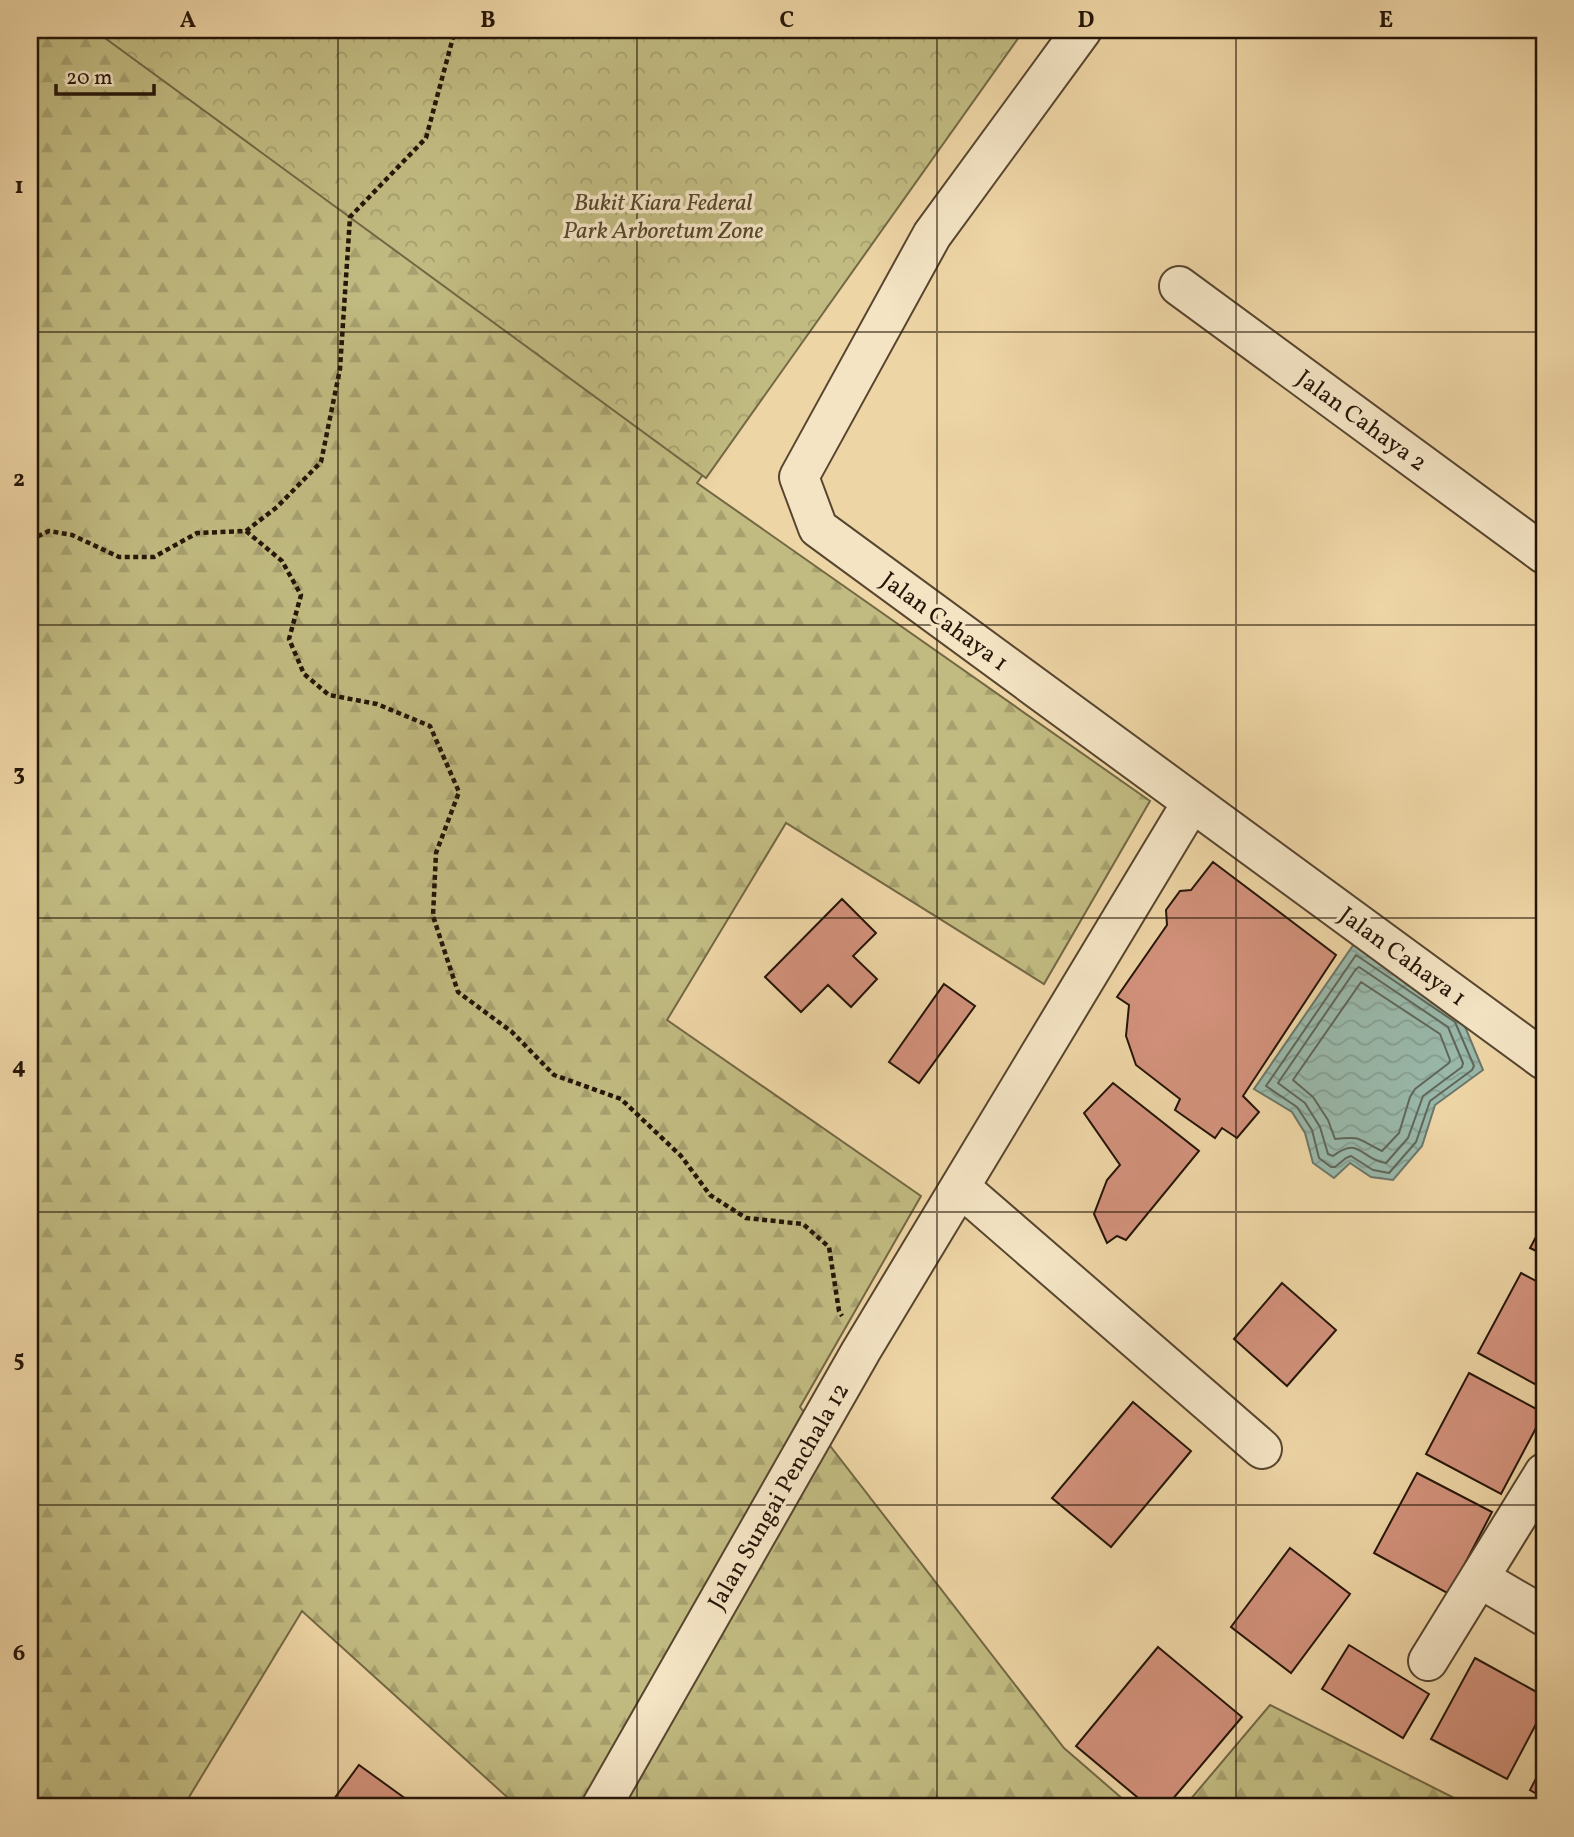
<svg xmlns="http://www.w3.org/2000/svg" width="1574" height="1837" viewBox="0 0 1574 1837" font-family="Vollkorn,serif">
<style>
.forest{fill:url(#forest-firs);stroke:#736844;stroke-width:2}
.park{fill:url(#park-crowns);stroke:#736844;stroke-width:2}
.water{fill:url(#water-waves);stroke:#6b7769;stroke-width:2}
.lines{fill:none;stroke-linecap:round;stroke-linejoin:round}
.shore{stroke:#5f6659;stroke-width:2}
.building{fill:#d2917b;stroke:#251508;stroke-width:2}
.minor-casing{stroke:#57452f;stroke-width:42}
.path{stroke:#251508;stroke-width:4.5;stroke-dasharray:5 3.5;stroke-linecap:butt}
.minor{stroke:#f4e4c4;stroke-width:38}
.grid{fill:none;stroke:#251508;stroke-width:2;stroke-opacity:0.55}
.labels{text-anchor:middle;stroke-width:7;stroke-linejoin:round;paint-order:stroke}
.park-label{font-size:24px;font-style:italic;fill:#54472c;stroke:#f4e4c4}
.street-label{font-size:24px;fill:#251508;stroke:#f4e4c4}
.neatline{fill:none;stroke:#251508;stroke-width:2.5}
.grid-label{font-size:23px;text-anchor:middle;font-weight:bold;fill:#251508}
</style>
<defs>
<pattern id="forest-firs" width="22" height="20" patternUnits="userSpaceOnUse" patternTransform="scale(1.75)"><rect width="22" height="20" fill="#c1bb81"/><path d="M5 1l3.5 6h-7zM16 11l3.5 6h-7z" fill="#a6a06e"/></pattern>
<pattern id="park-crowns" width="20" height="18" patternUnits="userSpaceOnUse" patternTransform="scale(1.75)"><rect width="20" height="18" fill="#c1bb81"/><path d="M2 6a3 3 0 1 1 6 0M12 15a3 3 0 1 1 6 0" fill="none" stroke="#a6a06e"/></pattern>
<pattern id="water-waves" width="16" height="10" patternUnits="userSpaceOnUse" patternTransform="scale(1.75)"><rect width="16" height="10" fill="#99b8aa"/><path d="M0 5q4-4 8 0t8 0" fill="none" stroke="#849d91"/></pattern>
</defs>
<rect width="100%" height="100%" fill="#eed5a5"/>
<filter id="stains"><feTurbulence type="fractalNoise" baseFrequency=".00286" numOctaves="4"/><feColorMatrix values="0 0 0 0 .2 0 0 0 0 .09 0 0 0 0 .02 0 0 0 .5 -.17"/></filter>
<radialGradient id="worn" r=".72"><stop offset=".6" stop-color="#630" stop-opacity="0"/><stop offset="1" stop-color="#630" stop-opacity=".3"/></radialGradient>
<path class="forest" d="M30 30H1018L697 483 1150 801 1044 984 786 823 667 1020 921 1196 800 1407 1064 1748 1132 1807H518L302 1611 183 1807H30Z
M1270 1705 1472 1807H1184Z"/>
<path class="park" d="M94 30H1024L706 478Z"/>
<path class="water" d="M1354 944 1461 1017 1483 1070 1435 1105 1422 1146 1393 1180 1371 1177 1350 1163 1334 1178 1313 1163 1305 1133 1292 1112 1254 1089Z"/>
<g class="lines">
<path class="shore" d="M1356 955 1455 1022 1474 1066 1472 1070 1430 1101 1416 1142 1389 1173 1373 1170 1351 1156 1346 1158 1335 1167H1331L1319 1158 1312 1130 1297 1107 1266 1086Z
M1359 967 1448 1027 1463 1063 1462 1067 1423 1096 1408 1138 1386 1163C1361 1160 1360 1135 1333 1156L1328 1154 1320 1127 1305 1103 1278 1083 1356 969Z
M1361 982 1440 1034 1450 1060 1449 1063 1415 1089 1410 1097 1399 1133 1382 1151C1357 1139 1363 1136 1335 1139L1328 1120 1313 1097 1293 1080Z"/>
</g>
<path class="building" d="M1213 862 1336 955 1243 1096 1259 1112 1237 1138 1222 1128 1215 1138 1175 1110 1180 1099 1136 1065 1126 1036 1129 1005 1117 997 1167 925 1166 910 1180 891 1191 890Z
M842 899 876 933 853 956 877 979 851 1007 828 985 801 1012 765 977Z
M944 984 975 1006 919 1083 889 1062Z
M1113 1083 1199 1151 1126 1240 1117 1236 1107 1243 1094 1214 1107 1180 1120 1165 1084 1113Z
M1544 1222V1255L1530 1248Z
M1521 1273 1544 1285V1389L1478 1353Z
M1282 1283 1336 1330 1287 1386 1234 1339Z
M1469 1373 1544 1413 1501 1494 1426 1454Z
M1133 1402 1191 1451 1111 1547 1052 1498Z
M1417 1473 1492 1512 1449 1594 1374 1553Z
M1290 1548 1350 1594 1291 1673 1231 1627Z
M1349 1645 1429 1694 1403 1738 1322 1689Z
M1158 1647 1242 1717 1166 1807H1149L1076 1746Z
M1475 1658 1544 1696V1709L1507 1779 1431 1739Z
M1544 1763V1798L1530 1790Z
M359 1765 417 1807H328Z"/>
<g class="lines">
<defs>
<path id="minor" d="M1082 30 932 235 799 477 818 528 1544 1060
M1179 286 1544 554
M960 1187 1262 1449
M1479 1578 1544 1616
M1428 1661 1544 1473
M601 1807 861 1351 1192 802"/>
</defs>
<use href="#minor" class="minor-casing"/>
<path class="path" d="M246 531 282 561 301 595 289 639 304 674 329 695 377 704 430 726 459 792 436 853 433 916 458 992 512 1032 554 1075 621 1099 681 1156 710 1195 746 1218 803 1224 829 1247 839 1311 842 1316
M30 540 49 531 72 535 119 557H154L197 533 246 531 277 507 321 462 340 369 350 217 426 138 455 30"/>
<use href="#minor" class="minor"/>
</g>
<path class="grid" d="M338 30V1807M637 30V1807M937 30V1807M1236 30V1807M30 332H1544M30 625H1544M30 918H1544M30 1212H1544M30 1505H1544"/>
<g class="labels">
<g class="park-label">
<text x="663" y="210">Bukit Kiara Federal<tspan x="663" dy="28">Park Arboretum Zone</tspan></text>
</g>
<g class="street-label">
<text transform="translate(1362 420) rotate(36)" y="8">Jalan Cahaya 2</text>
<text transform="translate(945 621) rotate(36)" y="8">Jalan Cahaya 1</text>
<text transform="translate(1403 956) rotate(36)" y="8">Jalan Cahaya 1</text>
<text transform="translate(778 1496) rotate(-60)" y="8">Jalan Sungai Penchala 12</text>
</g>
</g>
<rect width="1574" height="1837" fill="none" stroke="#eed5a5" stroke-width="77"/>
<path d="M56 84v10h98v-10" fill="none" stroke="#251508" stroke-width="3.5"/>
<text x="66" y="84" font-size="21" fill="#251508" stroke="#f4e4c4" stroke-width="5" paint-order="stroke">20 m</text>
<rect x="38" y="38" width="1498" height="1760" class="neatline"/>
<g class="grid-label">
<text x="188" y="27">A</text>
<text x="488" y="27">B</text>
<text x="787" y="27">C</text>
<text x="1086" y="27">D</text>
<text x="1386" y="27">E</text>
<text x="19" y="193">1</text>
<text x="19" y="486">2</text>
<text x="19" y="780">3</text>
<text x="19" y="1073">4</text>
<text x="19" y="1366">5</text>
<text x="19" y="1660">6</text>
</g>
<rect width="100%" height="100%" filter="url(#stains)"/>
<rect width="100%" height="100%" fill="url(#worn)"/>
</svg>
